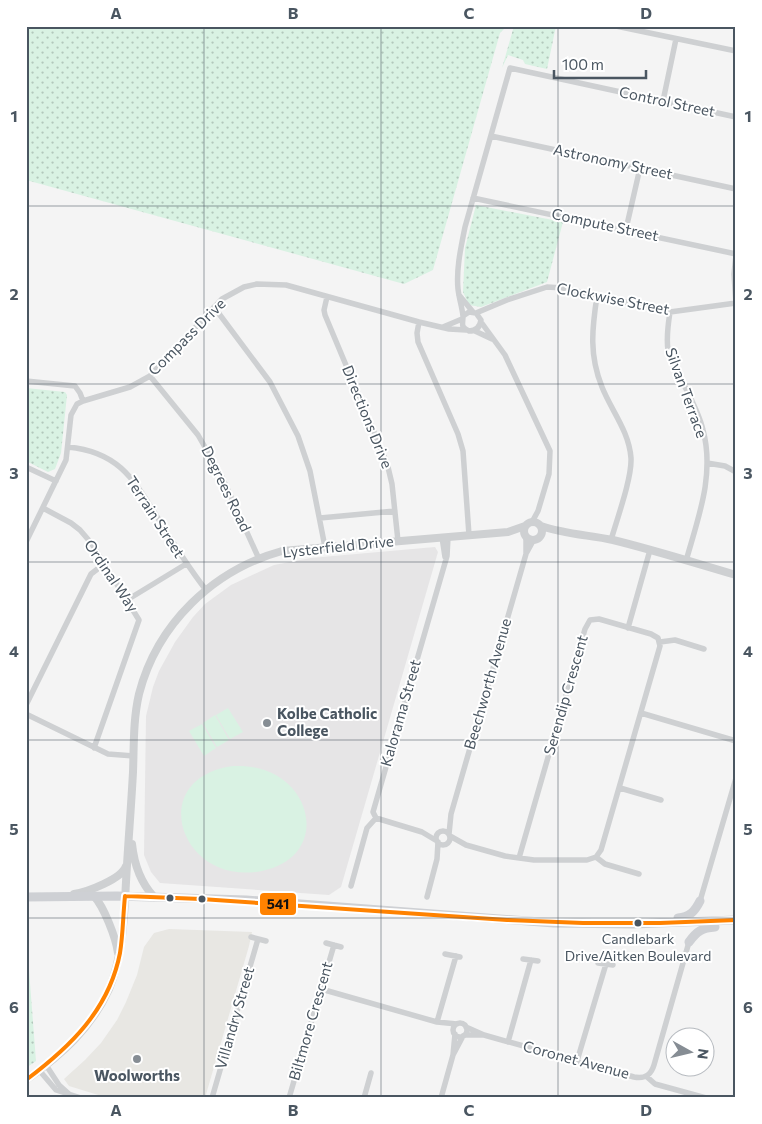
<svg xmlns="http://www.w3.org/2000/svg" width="762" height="1124" viewBox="0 0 762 1124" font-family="Commissioner,sans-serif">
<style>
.commercial{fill:#e8e7e3}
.education{fill:#e6e5e6}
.grass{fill:url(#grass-dots)}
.garden{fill:#d9f2e3}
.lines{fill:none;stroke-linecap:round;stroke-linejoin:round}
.minor{stroke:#ced0d2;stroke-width:5.5}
.tertiary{stroke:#ced0d2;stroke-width:8}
.secondary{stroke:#ced0d4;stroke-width:9}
.bus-1-casing{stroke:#fff;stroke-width:8}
.bus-1{stroke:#ff8200;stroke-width:4}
.grid{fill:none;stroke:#4a5661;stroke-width:1;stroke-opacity:0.55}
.poi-dot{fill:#868d94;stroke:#fff;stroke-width:2}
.bus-dot{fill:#4a5661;stroke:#fff;stroke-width:2}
.labels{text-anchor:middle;stroke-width:4;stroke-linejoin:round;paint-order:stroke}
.bus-label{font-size:14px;fill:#4a5661;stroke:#fff}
.street-label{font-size:15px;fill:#4a5661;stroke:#fff}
.poi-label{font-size:15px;font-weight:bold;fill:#4a5661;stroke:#fff;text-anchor:start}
.line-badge{stroke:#fff;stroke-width:2}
.pale-badge-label{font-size:14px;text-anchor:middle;font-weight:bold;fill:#111}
.neatline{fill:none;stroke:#4a5661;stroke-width:2}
.grid-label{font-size:16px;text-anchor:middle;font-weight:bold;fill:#4a5661}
</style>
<defs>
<pattern id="grass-dots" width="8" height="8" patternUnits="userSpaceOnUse" patternTransform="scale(1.25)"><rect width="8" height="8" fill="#d9f2e3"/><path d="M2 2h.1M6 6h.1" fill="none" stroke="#b2c7bb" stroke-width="1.8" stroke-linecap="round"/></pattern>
</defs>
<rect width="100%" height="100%" fill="#f4f4f4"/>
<path class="commercial" d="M169 929 252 932 249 946 205 1098H108L69 1086 64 1079 85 1060 101 1043 117 1020 126 1002 137 975 144 947 154 933Z"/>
<path class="education" d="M435 547 438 552 341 887 329 895 160 883 151 872 144 855 146 716 153 687 159 671 175 642 193 617 205 604 231 585 274 565 311 558Z"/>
<path class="grass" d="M26 26H507L500 33 433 270 404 284 26 180Z
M514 26H556L547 69 525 64 523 60 508 55 502 68Z
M476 205 563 222 547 282 481 307 469 305 463 292 465 248Z
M26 388 65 392 67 395 61 453 55 469 48 472 26 461Z
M26 931 36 1061 26 1068Z"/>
<path class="garden" d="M228 708 243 732 230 739 216 715Z
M215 715 229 740 217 747 203 723Z
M202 724 216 748 204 756 189 731Z
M233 766C312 762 336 856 262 871 180 887 144 778 233 766Z"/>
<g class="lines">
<path class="minor" d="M616 26 736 51
M663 101 676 39
M491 136 736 189
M473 198 736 254
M626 229 640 168
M736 255 734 274 736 304
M459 295 473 312
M597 296C592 329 589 355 602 387 611 410 629 431 631 458 632 478 617 519 611 540
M327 297 324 310 325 315 387 463 392 484 398 541
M214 307 270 382 298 436 310 471 325 547
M670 312C668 325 666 337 668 350 669 357 674 364 677 371 686 390 698 409 703 430 715 475 698 518 686 561
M476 313 507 300 547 287 563 288 670 312 736 303
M463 316 469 312 476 313 481 320C480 327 476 331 469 331 460 327 463 324 463 316 462 307 459 298 458 289 456 269 461 247 465 227L510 68 736 117
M419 322 417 333 418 342 458 434 463 451 469 535
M481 322 505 355 550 451 549 474 538 511 532 522
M443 327 462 319
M475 331 492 339
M150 376 198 435 221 475 259 559
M26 381 75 386 80 393 83 401
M68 447C121 452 135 482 161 523 175 546 189 568 206 590
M707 463 725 466 736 472
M26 467 56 481
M43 508 71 523 80 530 92 544 139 620 94 748
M320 518 395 511
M442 537 445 557
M26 542 66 460 71 415 77 404 83 401 130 387 150 376 222 299 244 287 257 284 286 285 419 322 449 329 466 330
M527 552 533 541
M127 600 186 564
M628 628 650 550
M660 642 675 640 704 649
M26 705 91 574 104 564
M641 713 736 741
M26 714 108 754 134 756
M620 788 661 800
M436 838a7 7 0 1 1 14 0a7 7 0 1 1-14 0Z
M449 834 451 814 526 554V538
M450 836 466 845 505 856 534 860H587L596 857
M437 841 422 832 376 818 373 812 447 556 448 537
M596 857 605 864 639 874
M519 858 585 629 590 620 599 619 651 634 658 638 660 646 601 850 596 857
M351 886 367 828 376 818
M427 897 437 859 438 842
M700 901 736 778
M251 937 266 941
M326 943 341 947
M445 954 460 957
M523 959 538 961
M598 963 613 965
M321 989 437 1022 457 1024
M437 1022 456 956
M453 1030a7 7 0 1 1 14 0a7 7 0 1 1-14 0Z
M466 1027 484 1035 634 1077C645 1079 651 1075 654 1065L689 942
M465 1035H484
M508 1042 531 960
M453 1055 463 1036
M577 1061 606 964
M46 1065 59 1085 69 1094
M39 1070 56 1090 81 1098
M646 1076 655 1084 706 1098
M212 1098 258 939
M289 1098 334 945
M364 1098 371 1073
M441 1098 453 1055 455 1034"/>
<path class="tertiary" d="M524 531a9 9 0 1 1 18 0a9 9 0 1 1-18 0Z
M541 526C564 534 589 535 613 540 654 550 695 563 736 575
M132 844C134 863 141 883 154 897
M74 894C87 892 122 879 126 866
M94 896C104 907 116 938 118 953
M26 1080C61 1055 91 1029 109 989 123 956 124 917 126 882 128 845 131 809 133 772 134 746 133 720 139 694 157 624 213 570 282 551L508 532 525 526"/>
<path class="secondary" d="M26 897 117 896 246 900 554 923 633 924 736 920
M678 918C690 917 695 911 700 901
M689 942C697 931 702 928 715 927"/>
<defs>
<path id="bus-1" d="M125 896 201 899 507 920 583 923H660L736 920
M26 1080C70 1047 109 1010 120 953 123 935 123 915 125 896"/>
</defs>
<use href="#bus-1" class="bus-1-casing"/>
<use href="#bus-1" class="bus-1"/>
</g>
<path class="grid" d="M204 26V1098M381 26V1098M558 26V1098M26 206H736M26 384H736M26 562H736M26 740H736M26 918H736"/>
<g class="poi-dot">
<circle cx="267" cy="723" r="5"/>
<circle cx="137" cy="1059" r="5"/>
</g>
<g class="bus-dot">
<circle cx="170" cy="898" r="4.5"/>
<circle cx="202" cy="899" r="4.5"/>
<circle cx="638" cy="923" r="4.5"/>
</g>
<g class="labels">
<g class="bus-label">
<text x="638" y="944">Candlebark<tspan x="638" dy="17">Drive/Aitken Boulevard</tspan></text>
</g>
<g class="street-label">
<text transform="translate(667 102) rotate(12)" y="5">Control Street</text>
<text transform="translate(613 162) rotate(12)" y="5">Astronomy Street</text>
<text transform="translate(605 225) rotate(12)" y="5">Compute Street</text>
<text transform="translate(613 299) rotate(11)" y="5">Clockwise Street</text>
<text transform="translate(187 337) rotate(-45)" y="5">Compass Drive</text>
<text transform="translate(686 393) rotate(70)" y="5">Silvan Terrace</text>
<text transform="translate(367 417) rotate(68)" y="5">Directions Drive</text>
<text transform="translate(226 489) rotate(64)" y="5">Degrees Road</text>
<text transform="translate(155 517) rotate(57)" y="5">Terrain Street</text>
<text transform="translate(338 547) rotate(-6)" y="5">Lysterfield Drive</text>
<text transform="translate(111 576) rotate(56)" y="5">Ordinal Way</text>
<text transform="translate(488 684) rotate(-74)" y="5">Beechworth Avenue</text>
<text transform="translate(566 695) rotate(-74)" y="5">Serendip Crescent</text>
<text transform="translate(401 713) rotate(-74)" y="5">Kalorama Street</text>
<text transform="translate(235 1018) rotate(-74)" y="5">Villandry Street</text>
<text transform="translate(311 1021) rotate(-74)" y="5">Biltmore Crescent</text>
<text transform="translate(576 1060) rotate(15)" y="5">Coronet Avenue</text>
</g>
<g class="poi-label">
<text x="277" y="719">Kolbe Catholic<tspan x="277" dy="17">College</tspan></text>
<text x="137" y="1081" text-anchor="middle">Woolworths</text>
</g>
</g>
<rect class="line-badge" x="259" y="892" width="38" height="24" rx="5" fill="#ff8200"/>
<g class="pale-badge-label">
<text x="278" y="909">541</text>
</g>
<rect width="762" height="1124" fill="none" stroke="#ffffff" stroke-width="55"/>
<g transform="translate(690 1052) rotate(98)"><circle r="24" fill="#ffffff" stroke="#b7bbc0"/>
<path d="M0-4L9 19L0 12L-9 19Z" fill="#868d94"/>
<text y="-8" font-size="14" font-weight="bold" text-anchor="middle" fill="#4a5661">N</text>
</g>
<path d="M554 70v8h92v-8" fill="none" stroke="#4a5661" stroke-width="2.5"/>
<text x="562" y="70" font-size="15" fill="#4a5661" stroke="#ffffff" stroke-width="4" paint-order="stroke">100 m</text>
<rect x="28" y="28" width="706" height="1068" class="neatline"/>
<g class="grid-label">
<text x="116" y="19">A</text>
<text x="293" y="19">B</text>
<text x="469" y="19">C</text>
<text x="646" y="19">D</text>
<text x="14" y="122">1</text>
<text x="748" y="122">1</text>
<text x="14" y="300">2</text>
<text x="748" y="300">2</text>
<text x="14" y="479">3</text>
<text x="748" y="479">3</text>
<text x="14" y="657">4</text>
<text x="748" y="657">4</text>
<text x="14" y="835">5</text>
<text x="748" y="835">5</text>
<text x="14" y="1013">6</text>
<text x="748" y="1013">6</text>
<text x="116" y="1116">A</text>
<text x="293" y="1116">B</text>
<text x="469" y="1116">C</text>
<text x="646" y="1116">D</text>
</g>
</svg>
